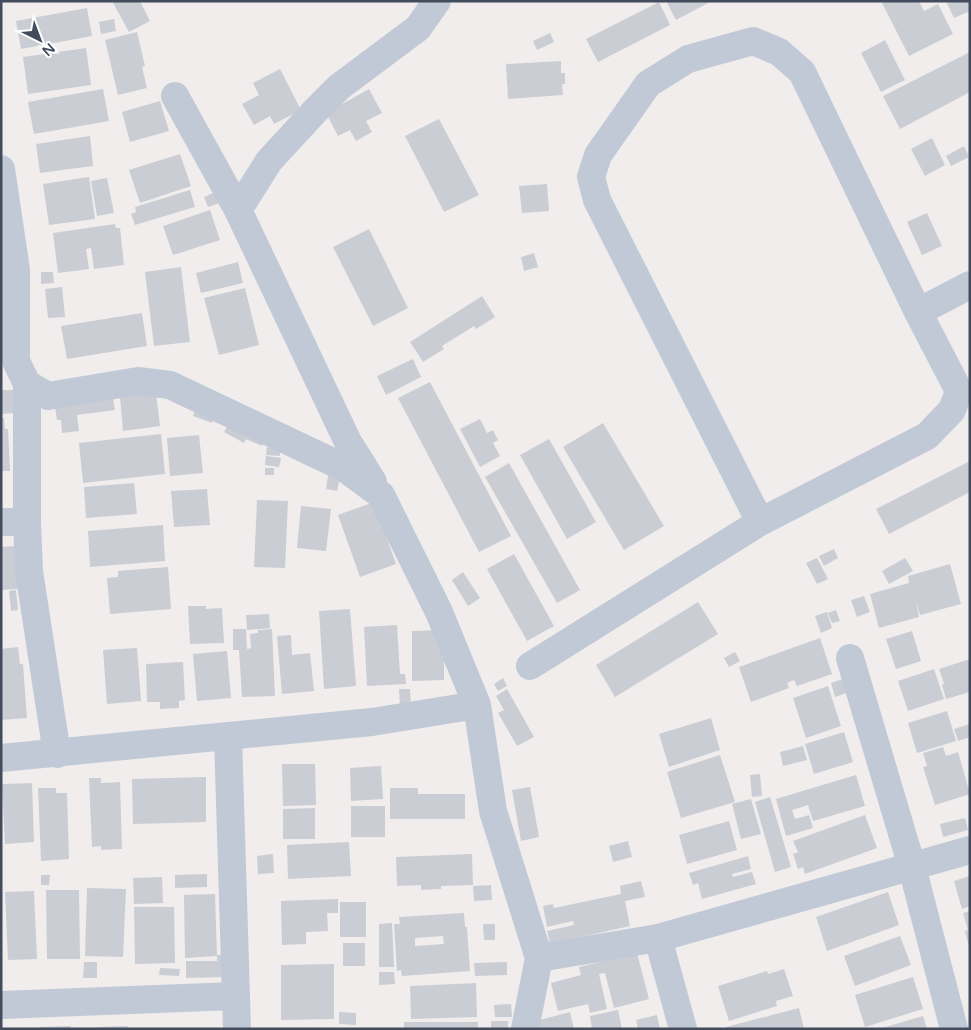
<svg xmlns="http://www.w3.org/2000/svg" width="971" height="1030" viewBox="0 0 971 1030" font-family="'Varela Round',sans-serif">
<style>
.building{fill:#cbcdd5;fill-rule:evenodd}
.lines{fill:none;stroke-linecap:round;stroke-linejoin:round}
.minor{stroke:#c1c9d6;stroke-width:28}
</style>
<rect width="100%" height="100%" fill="#f0edec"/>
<path class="building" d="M112 1H140L150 21 129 32Z
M666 1H712L676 20Z
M881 1H919L924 11 938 4 953 34 909 56Z
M946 1H970V11L954 18Z
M659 2 670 25 598 62 586 39Z
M87 8 92 36 21 49 16 21Z
M114 19 116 31 101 34 99 22Z
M137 32 145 66 142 67 147 88 118 95 105 40Z
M550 33 554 42 537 50 533 41Z
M885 40 905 80 881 92 861 53Z
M86 48 91 85 28 94 23 57Z
M970 52V92L900 129 883 96Z
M561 61V73H565V84H562L563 95 508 99 506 64Z
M280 69 301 110 274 124 270 116 254 125 242 104 259 95 253 83Z
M103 89 109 121 34 134 28 102Z
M369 89 382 113 366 121 372 132 356 141 350 130 338 136 326 113Z
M160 101 169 131 130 142 122 112Z
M439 119 479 195 444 212 405 136Z
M90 136 93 166 40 173 36 144Z
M932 138 945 165 925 176 911 149Z
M964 146 969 157 951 166 946 156Z
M180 154 191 186 140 203 129 170Z
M89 177 95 219 49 225 43 184Z
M107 178 114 213 97 216 91 181Z
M547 184 549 211 522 213 519 186Z
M190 190 195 207 135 225 131 214 136 212 135 207Z
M217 191 222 202 208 207 204 197Z
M210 210 220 240 173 255 163 226Z
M927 213 942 246 922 255 907 222Z
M115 224 116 228H120L124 265 94 269 91 248 86 249 89 269 58 273 53 233Z
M369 229 408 308 373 326 333 247Z
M534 253 538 267 524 271 521 257Z
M238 262 243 283 201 293 196 273Z
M181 267 190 342 154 346 145 272Z
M41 272H53L54 283 41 284Z
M62 287 65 317 48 318 45 289Z
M245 288 259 345 219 355 204 298Z
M482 296 495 317 476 329 474 326 442 346 444 349 423 362 410 342Z
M142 313 147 346 67 359 61 326Z
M413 359 421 377 386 395 377 376Z
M430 382 511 536 479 552 398 398Z
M1 390H16V413L1 414Z
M112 393 115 410 77 415 79 431 62 433 61 420H57L54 401Z
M156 393 160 426 123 431 120 397Z
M197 405 216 411 212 423 193 416Z
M232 417 268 435 262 446 246 439 244 443 224 432Z
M1 418H4L5 429H8L10 471H1Z
M480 419 487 433 493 430 498 440 493 443 500 456 480 467 460 429Z
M603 423 664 526 624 550 563 447Z
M161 434 165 474 83 483 79 443Z
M199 435 203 473 170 476 167 438Z
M549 439 596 522 567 539 520 455Z
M267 447 280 449V456L266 455Z
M266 456 281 458 279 467 265 465Z
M970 461V492L889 534 876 509Z
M509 463 580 590 557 603 485 477Z
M265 468H274V475H265Z
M328 475 340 477 337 491 326 489Z
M134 483 137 514 86 518 84 487Z
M207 489 210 525 174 527 171 491Z
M257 500 288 501 285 568 254 567Z
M374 502 396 564 360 577 338 515Z
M301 506 331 509 326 551 297 548Z
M163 525 165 561 90 567 88 531Z
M15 546 18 589 1 590V547Z
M834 549 838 558 824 566 819 556Z
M514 554 554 626 527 641 487 569Z
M817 558 828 579 817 584 806 563Z
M905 558 913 571 889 584 882 571Z
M950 564 961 604 920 615 916 602 919 617 879 628 870 594 909 583 908 576Z
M168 567 171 609 110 614 107 578 118 577V571Z
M463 572 480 598 468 606 452 580Z
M16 590 18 610 11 611 9 591Z
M864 596 870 612 857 617 851 600Z
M698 602 718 634 615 697 596 665Z
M188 606H206V609L222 608 224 643 190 644Z
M350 609 356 686 324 689 319 611Z
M836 610 840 621 832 623 828 613Z
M827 612 832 628 821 633 815 616Z
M269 614 270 628 247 630 246 615Z
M397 625 400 674H405L406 684 367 686 364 627Z
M233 629H246L247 649 251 648 250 634 258 633V630L272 629 275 696 242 697 239 650H233Z
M444 630V680L412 681V631Z
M912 631 921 661 896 669 886 639Z
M291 635 292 655 310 653 314 691 282 694 277 636Z
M820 638 832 674 797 686 794 680 787 683 789 688 751 702 739 667Z
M18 647 20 664H23L27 718 1 720V649Z
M137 648 141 701 107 704 103 650Z
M227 651 231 698 197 701 193 654Z
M735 652 740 661 729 667 724 658Z
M970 659V692L946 699 942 685 944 684 939 669Z
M183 662 185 700 179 701V708L160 709V702H147L146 664Z
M934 669 944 699 908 711 898 681Z
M848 677 852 691 835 697 831 683Z
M503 678 507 686 498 691 494 684Z
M828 686 841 726 806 738 793 698Z
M399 689H410L411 708H400Z
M507 689 534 737 517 746 498 713 504 710 496 696Z
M947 711 956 741 917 753 908 723Z
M711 718 720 750 669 767 659 734Z
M970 724V737L958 741 954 729Z
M844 732 853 762 814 774 805 744Z
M803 746 807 760 783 766 780 752Z
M943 747 946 756 958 752 970 794 935 805 923 767 927 766 923 753Z
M720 755 735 802 681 818 667 772Z
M282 764H315L316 805 283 806Z
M381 766 383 799 351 801 350 768Z
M760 774 762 796 752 797 750 775Z
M856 775 865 806 813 821 808 805 792 810 795 819 809 815 813 828 786 836 776 799Z
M206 777V822L133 824 132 779Z
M89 778H101V783L120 782 122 849 101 850V846L92 847Z
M32 783 34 842 5 844 2 784Z
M530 787 539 837 521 841 512 790Z
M38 788H56V793H67L69 859 41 861Z
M390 788H418V794H465V819H390Z
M770 797 791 867 775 872 755 802Z
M751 799 761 834 741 839 732 804Z
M351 806H385V837H351Z
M315 808V839H283V809Z
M865 815 877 848 805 874 803 867 798 869 793 854 798 852 793 841Z
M965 818 968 830 943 837 940 824Z
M729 821 737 850 687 864 679 835Z
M628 841 632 857 613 862 609 846Z
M349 842 351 876 288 879 287 845Z
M273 854 274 873 258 874 257 856Z
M472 854 473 885 441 886V889L421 890V885L397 886 396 857Z
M748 856 751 869 732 874 733 877 752 872 756 884 702 899 698 883 693 885 689 873Z
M207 874V887L175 888V875Z
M41 875H50L49 885H41Z
M970 876V906L962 909 954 881Z
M162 877 163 903 134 904 133 878Z
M641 881 645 897 625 901 630 926 550 944 547 931 574 925 573 921 547 927 543 906 553 904 554 908 621 894 620 886Z
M491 885 492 900 474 901 473 886Z
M87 888 126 889 123 957 85 956Z
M46 890H79L80 959H47Z
M34 891 37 959 8 960 5 892Z
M888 892 899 925 827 951 816 917Z
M215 894 217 956 185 958 184 895Z
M338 899V913H327L328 931 306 932V944L282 945 281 901Z
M340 902H366V937H340Z
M134 907H174L175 963 135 964Z
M970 911V946L969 947 965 931 968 930 963 913Z
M464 913 465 927H467L470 971 402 976 401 970 397 971 394 924H400L399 917ZM443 936 444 944 415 946V938Z
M392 923 394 967H379V924Z
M483 924H495V940H484Z
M900 936 911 965 855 986 844 956Z
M343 943H365V966H343Z
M637 953 649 999 614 1008 605 973 599 974 607 1009 590 1013 588 1004 558 1011 551 983 581 975 579 967Z
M217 955H224V977L186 978V961H217Z
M84 962H97V978H83Z
M507 962V975L475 976 474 963Z
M334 964V1019L281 1020V965Z
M160 968 180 969 179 976 159 975Z
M784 969 793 996 776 1001 777 1006 729 1021 718 986 767 971 768 974Z
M379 972H394L395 984 379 985Z
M913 977 923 1009 865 1027 855 995Z
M476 983 477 1017 411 1019 410 986Z
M511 1004 512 1017H495L494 1005Z
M799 1008 804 1029H726V1027Z
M618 1010 622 1029H592L590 1016Z
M339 1012 356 1013V1025L339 1024Z
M570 1012 574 1029H538L536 1021Z
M657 1015 660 1029H638L636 1020Z
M923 1016 927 1029H882V1028Z
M491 1021H508V1029H491Z
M404 1022H478V1029H404Z
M71 1026V1029H40V1027Z
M128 1026V1029H97V1027Z"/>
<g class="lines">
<path class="minor" d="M175 96 238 210 348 442 373 482
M1 169 16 270V361L27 384 48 396 138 381 170 385 343 467 381 495 439 612 477 705 493 811 539 958 525 1029
M238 210 269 161 315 111 339 87 418 28 437 1
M918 312 970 285
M27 384V522L29 571 57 754
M1 522H27
M850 658 912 867 954 1029
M530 666 760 522 927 436 952 410 959 391 918 312 802 72 779 52 753 41 688 59 648 84 598 155 591 177 597 200 760 522
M228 737 237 1029
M1 758 372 722 477 705
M658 938 683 1029
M539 958 658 938 970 850
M1 1005 235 996"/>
</g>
<rect width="971" height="1030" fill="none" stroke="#434c5c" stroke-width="5"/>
<g transform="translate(40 40) rotate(138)" stroke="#ffffff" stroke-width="4" paint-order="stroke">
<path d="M0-4L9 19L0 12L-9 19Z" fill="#434c5c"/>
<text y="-8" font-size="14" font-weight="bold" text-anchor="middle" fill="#434c5c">N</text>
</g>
</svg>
